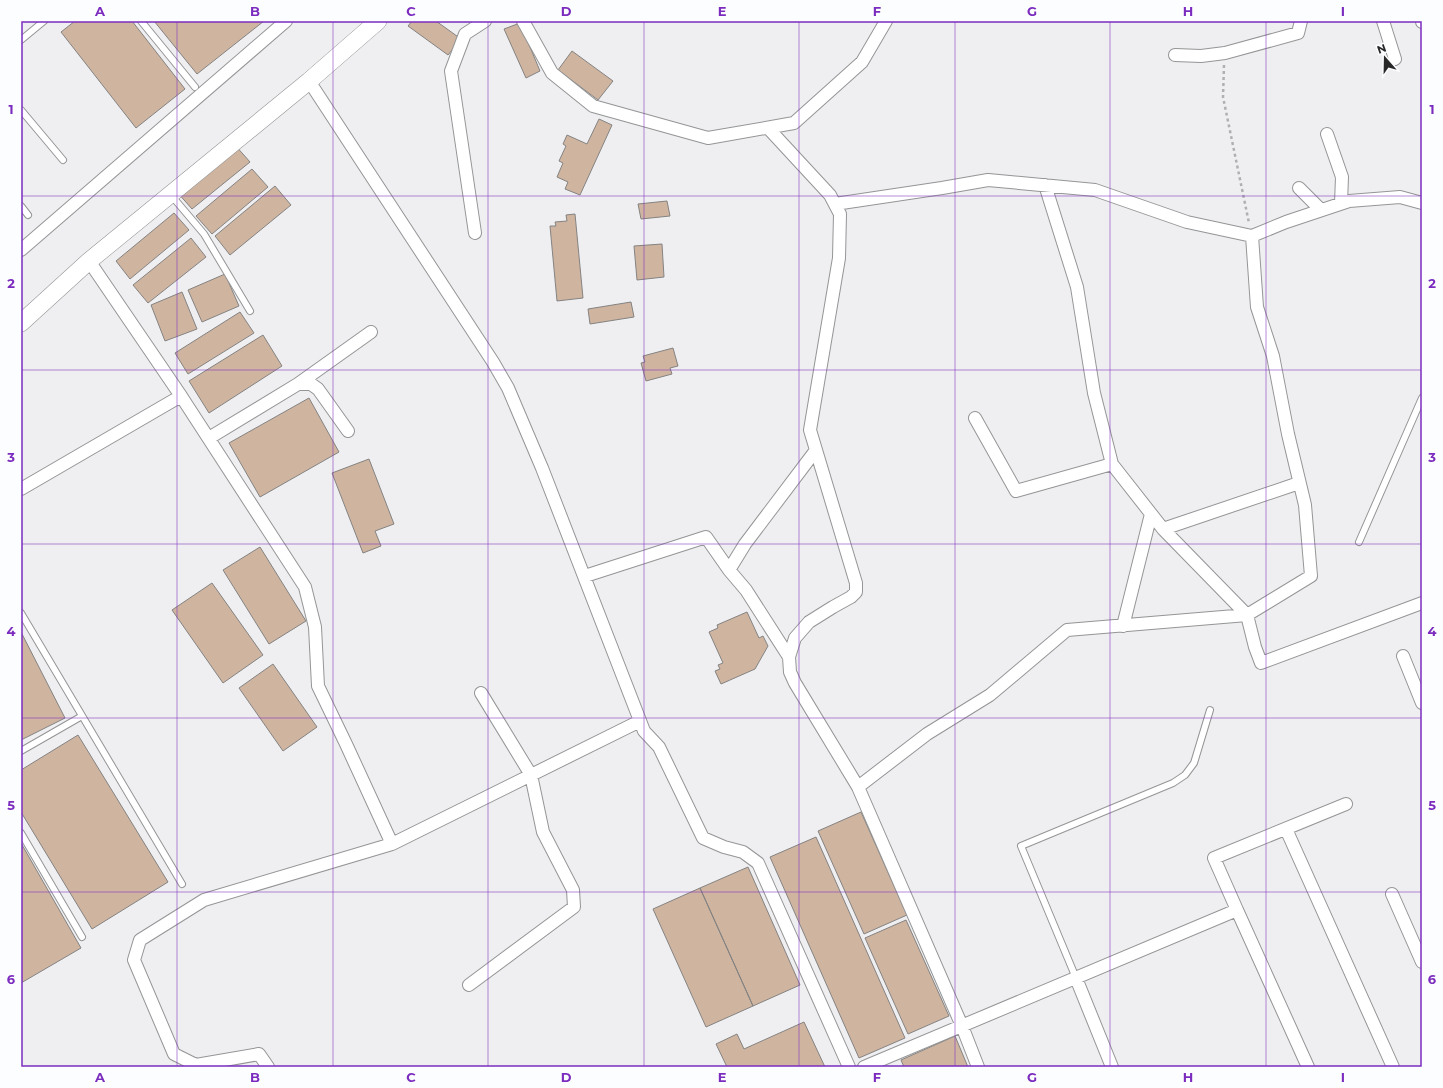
<svg xmlns="http://www.w3.org/2000/svg" width="1443" height="1088" viewBox="0 0 1443 1088" font-family="Montserrat,sans-serif">
<style>
.building{fill:#cfb4a0;stroke:#848382}
.lines{fill:none;stroke-linecap:round;stroke-linejoin:round}
.lane-casing{stroke:#949596;stroke-width:8}
.street-casing{stroke:#949596;stroke-width:14}
.secondary-casing{stroke:#949596;stroke-width:18}
.path{stroke:#b0b0b2;stroke-width:2.5;stroke-dasharray:3 3;stroke-linecap:butt}
.lane{stroke:#fff;stroke-width:6}
.street{stroke:#fff;stroke-width:12}
.secondary{stroke:#fff;stroke-width:17}
.grid{fill:none;stroke:#7b2cbf;stroke-width:1;stroke-opacity:0.55}
.neatline{fill:none;stroke:#7b2cbf;stroke-width:1.5}
.grid-label{font-size:13px;text-anchor:middle;font-weight:bold;fill:#7b2cbf}
</style>
<rect width="100%" height="100%" fill="#efeff1"/>
<path class="building" d="M75 21H132L185 89 136 128 61 32Z
M154 21H264L197 74Z
M412 21H436L461 39 448 55 408 26Z
M520 23 540 71 526 78 504 29Z
M572 51 613 81 598 100 558 70Z
M599 119 612 125 580 195 565 189 568 182 557 177 563 163 559 161 566 146 563 144 567 135 587 144Z
M235 145 250 162 192 209 177 192Z
M252 169 268 187 212 234 196 216Z
M275 186 291 205 230 255 215 236Z
M667 201 670 216 641 219 638 204Z
M174 213 189 230 130 279 116 261Z
M575 214 583 298 557 301 550 226H556L555 222 567 221 566 215Z
M191 238 206 257 148 303 133 285Z
M662 244 664 277 637 280 634 246Z
M225 274 239 306 202 322 188 290Z
M182 292 197 329 165 341 151 305Z
M631 302 634 317 590 324 588 309Z
M240 312 254 333 188 374 175 353Z
M263 335 282 366 209 413 189 381Z
M673 348 678 366 670 368 672 374 646 381 641 363 645 362 643 356Z
M309 398 339 452 260 497 229 443Z
M369 459 394 524 375 531 381 546 363 553 332 473Z
M260 547 306 621 269 644 223 570Z
M212 583 263 655 223 683 172 610Z
M747 612 759 638 763 636 768 646 755 669 721 684 715 671 720 669 718 665 723 663 709 632 718 628 717 625Z
M21 632 65 718 21 740Z
M273 664 317 727 283 751 239 688Z
M78 735 168 882 92 929 21 812V770Z
M861 812 907 915 864 934 818 831Z
M816 837 905 1038 859 1058 770 857Z
M21 843 81 948 21 983Z
M748 867 800 985 753 1006 700 888Z
M700 888 753 1006 706 1027 653 909Z
M906 920 949 1016 908 1034 865 938Z
M804 1022 825 1067H727L716 1044 737 1034 744 1049Z
M955 1036 968 1067H904L901 1060Z"/>
<g class="lines">
<defs>
<path id="lane" d="M141 21 195 87
M21 40 44 21
M21 110 63 160
M171 195 204 234 250 311
M21 206 28 215
M1359 542 1422 398
M21 613 182 884
M21 751 82 716
M21 833 82 937
M1076 978 1021 846 1173 783 1185 775 1194 763 1210 710"/>
<path id="street" d="M523 21 552 73 593 106 708 138 794 123 862 62 886 21
M1383 21 1395 59
M1422 21V22
M1175 55 1201 56 1225 53 1298 33 1301 21
M309 81 493 362 508 388 542 468 644 731 659 747 703 838 724 847 743 852 758 863 849 1067
M768 128 830 195 840 214 839 258 810 430 856 583V592L851 597 833 607 809 622 795 638 789 657 790 672 795 683 858 787
M1327 134 1342 177 1341 203
M1045 185 1077 287 1094 393 1112 464 1163 529 1247 615
M1299 188 1321 210
M835 204 942 188 988 180 1095 190 1187 222 1252 236 1286 222 1349 201 1400 197 1422 203
M475 233 451 71 465 34 485 21
M1252 236 1257 307 1273 356 1288 434 1305 505 1311 576 1247 615 1255 647 1261 663 1422 603
M21 250 286 21
M89 261 181 396 305 587 315 627 318 686 346 744 392 844 640 721
M298 384H311L318 389 348 431
M975 418 1016 491 1112 464
M209 438 298 384 371 332
M21 489 181 396
M1163 529 1299 483
M585 576 706 537 729 570
M1123 626 1151 514
M1403 656 1422 703
M789 657 746 590 729 570 745 544 816 450
M1286 829 1393 1067
M1392 894 1422 962
M1237 910 1214 858 1346 804
M1076 978 1112 1067
M469 985 574 907 573 890 543 832 531 775 481 693
M268 1067 259 1054 196 1065 174 1054 134 960 140 940 204 900 392 844
M864 1067 1237 910 1308 1067
M978 1067 962 1026 858 787 927 734 990 695 1067 630 1247 615"/>
<path id="secondary" d="M21 323 89 261 309 81 378 21"/>
</defs>
<use href="#lane" class="lane-casing"/>
<use href="#street" class="street-casing"/>
<use href="#secondary" class="secondary-casing"/>
<path class="path" d="M1224 65 1223 97 1249 223"/>
<use href="#lane" class="lane"/>
<use href="#street" class="street"/>
<use href="#secondary" class="secondary"/>
</g>
<path class="grid" d="M177 21V1067M333 21V1067M488 21V1067M644 21V1067M799 21V1067M955 21V1067M1110 21V1067M1266 21V1067M21 196H1422M21 370H1422M21 544H1422M21 718H1422M21 892H1422"/>
<rect width="1443" height="1088" fill="none" stroke="#fcfdfe" stroke-width="44"/>
<g transform="translate(1385 58) rotate(340)" stroke="#fcfdfe" stroke-width="3" paint-order="stroke">
<path d="M0-3L7 15L0 10L-7 15Z" fill="#282829"/>
<text y="-6" font-size="11" font-weight="bold" text-anchor="middle" fill="#282829">N</text>
</g>
<rect x="22" y="22" width="1399" height="1044" class="neatline"/>
<g class="grid-label">
<text x="100" y="16">A</text>
<text x="255" y="16">B</text>
<text x="411" y="16">C</text>
<text x="566" y="16">D</text>
<text x="722" y="16">E</text>
<text x="877" y="16">F</text>
<text x="1032" y="16">G</text>
<text x="1188" y="16">H</text>
<text x="1343" y="16">I</text>
<text x="11" y="114">1</text>
<text x="1432" y="114">1</text>
<text x="11" y="288">2</text>
<text x="1432" y="288">2</text>
<text x="11" y="462">3</text>
<text x="1432" y="462">3</text>
<text x="11" y="636">4</text>
<text x="1432" y="636">4</text>
<text x="11" y="810">5</text>
<text x="1432" y="810">5</text>
<text x="11" y="984">6</text>
<text x="1432" y="984">6</text>
<text x="100" y="1082">A</text>
<text x="255" y="1082">B</text>
<text x="411" y="1082">C</text>
<text x="566" y="1082">D</text>
<text x="722" y="1082">E</text>
<text x="877" y="1082">F</text>
<text x="1032" y="1082">G</text>
<text x="1188" y="1082">H</text>
<text x="1343" y="1082">I</text>
</g>
</svg>
